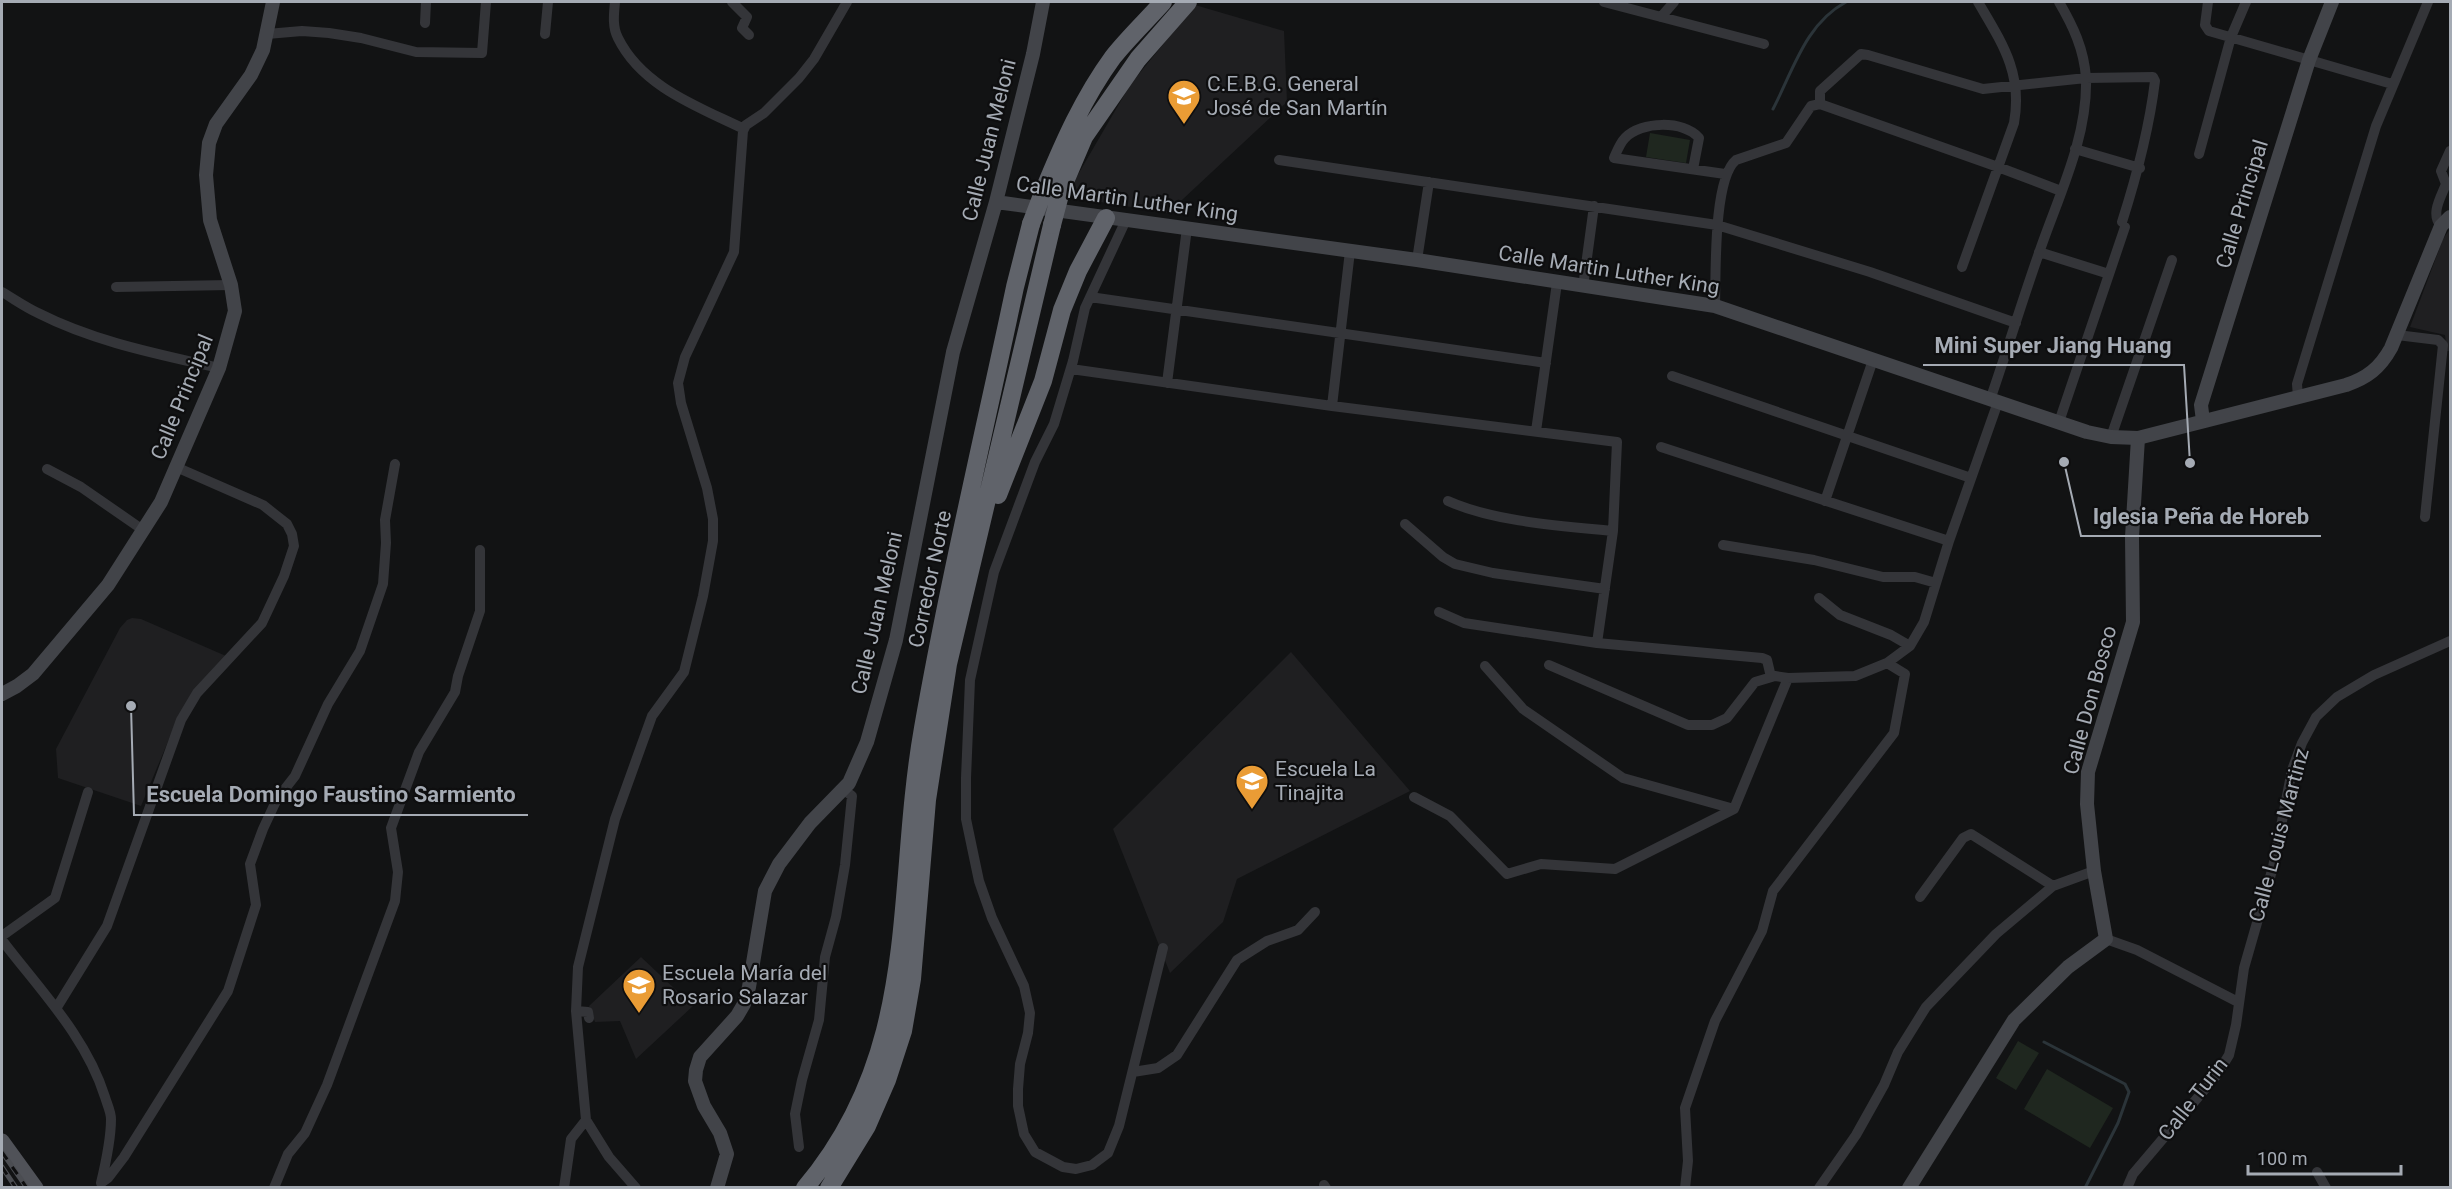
<svg xmlns="http://www.w3.org/2000/svg" width="2452" height="1189" viewBox="0 0 2452 1189" font-family="Roboto,sans-serif">
<style>
.built{fill:#1f1f21}
.pitch{fill:#1f271f}
.lines{fill:none;stroke-linecap:round;stroke-linejoin:round}
.stream{stroke:#2b3439;stroke-width:3}
.street{stroke:#343539;stroke-width:10}
.secondary{stroke:#424449;stroke-width:14}
.primary{stroke:#505258;stroke-width:15}
.highway{stroke:#60636a;stroke-width:18}
.rail-casing{stroke:#4b4d52;stroke-width:5}
.rail{stroke:#0e0e0f;stroke-width:3;stroke-dasharray:9;stroke-linecap:butt}
.highway-bridge{stroke:#60636a;stroke-width:18}
.labels{text-anchor:middle;stroke-width:4.5;stroke-linejoin:round;paint-order:stroke}
.poi-label{font-size:21px;fill:#a5abb4;stroke:#0e0e0f;text-anchor:start}
.street-label{font-size:21px;fill:#a5abb4;stroke:#0e0e0f}
.leader{fill:none;stroke:#a5abb4;stroke-width:2}
.callout-dot{fill:#a5abb4;stroke:#0e0e0f;stroke-width:2}
.callout-label{font-size:22px;text-anchor:middle;font-weight:bold;fill:#a5abb4;stroke:#0e0e0f;stroke-width:4.5;stroke-linejoin:round;paint-order:stroke}
</style>
<rect width="100%" height="100%" fill="#121314"/>
<path class="built" d="M1195 5 1284 31 1287 102 1168 213 1070 197 1076 178 1130 85Z
M2450 229V351H2447L2445 335 2410 327 2443 239Z
M132 618 141 619 226 656 177 720 141 806 58 778 56 749 120 628 127 620Z
M1291 652 1410 791 1237 879 1223 922 1170 973 1113 829Z
M641 957 693 1006 636 1059 620 1021 595 1022 589 1006Z"/>
<path class="pitch" d="M1650 133 1690 140 1686 163 1646 157Z
M2018 1041 2039 1053 2016 1090 1996 1078Z
M2047 1069 2113 1108 2090 1148 2024 1109Z"/>
<g class="lines">
<path class="stream" d="M1773 109C1793 71 1805 24 1846 2
M2044 1042 2125 1084 2129 1092 2118 1123 2085 1188"/>
<path class="street" d="M615 2C614 13 612 27 618 38 642 87 699 107 744 129
M732 2 747 17 742 28 749 35
M1604 2 1764 44
M2208 2 2205 25 2209 31 2392 84
M1661 17 1674 2
M425 23 426 2
M267 34 302 31 329 33 361 38 416 52 482 53 486 2
M545 34 548 2
M1820 104V91L1861 54 1868 55 1983 89 2086 78 2153 77 2155 81C2149 130 2137 175 2122 222
M2075 149 2140 168
M2199 154 2231 37 2246 2
M1279 160 1717 225 1870 272 2016 323
M1693 169 1699 138C1684 120 1641 121 1625 138 1620 143 1617 151 1614 158L1725 174
M1126 220 1085 308 1073 361 1054 424 1035 462 994 572 970 680 966 778V819L979 881 992 918 1024 986 1030 1013 1028 1033 1020 1064 1018 1089V1106L1024 1134 1035 1152 1063 1167 1076 1169 1092 1165 1108 1153 1119 1126 1163 948
M2441 226C2430 214 2441 197 2446 184L2441 171 2450 151
M2039 252 2109 274
M1417 260 1429 182
M1962 267 2014 123C2023 73 2002 43 1978 2
M116 287 231 285
M1583 287 1594 206
M2 292C14 299 25 307 38 313 95 342 158 354 219 368
M1090 297 1546 363
M1715 306C1716 275 1713 179 1736 160L1786 143 1811 106 1820 104 1998 167 2061 191
M2397 335 2438 340 2443 345 2425 517
M1071 369 1332 406 1617 442 1613 531 1597 643
M1672 376 1971 478
M1167 383 1187 228
M2298 397 2297 384 2376 126 2428 2
M1990 400C2007 351 2022 301 2039 253 2058 197 2088 138 2086 78 2084 49 2073 26 2059 2
M1332 406 1350 251
M2059 422 2125 227
M1536 431 1557 283
M2111 437 2172 260
M1661 447 1949 541
M47 469 81 487 143 530
M1448 501C1495 522 1562 526 1613 531
M1825 501 1873 360
M1405 524 1443 557 1455 564 1493 573 1605 589
M1723 545 1814 560 1883 577H1915L1936 583
M1819 598 1840 615 1891 635 1910 646
M1439 612 1464 623 1597 643 1762 658 1767 660 1771 677
M1549 665 1688 725H1712L1727 718 1755 682 1775 676 1788 678 1855 676 1887 663 1910 646 1924 622 1949 541 1998 402
M1485 666 1523 709 1623 778 1734 809
M1414 797 1450 816 1507 874 1541 864 1615 869 1734 809 1788 678
M1920 897 1963 838 1971 834 2053 886
M2 936 55 898 88 792
M2106 939 2137 950 2238 1002
M2 940C39 989 86 1036 105 1097 107 1104 111 1112 111 1119 111 1140 106 1162 101 1183
M57 1007 107 926 181 720 197 693 262 623 284 576 294 546 292 534 287 524 263 505 176 467
M576 1011 588 1012 589 1018
M1133 1072 1158 1068 1177 1055 1237 960 1267 941 1298 930 1315 912
M799 1147 795 1114 802 1080 819 1020 825 957 836 917 845 865 852 796 843 789
M2317 1172 2326 1188
M101 1183 108 1178 124 1157 228 991 256 905 250 864 263 829 277 799 295 776 328 704 360 651 383 584 386 543 385 520 395 464
M1324 1185 1326 1188
M274 1188 288 1154 305 1133 327 1085 395 901 398 872 391 828 419 752 455 692 458 676 480 611V550
M564 1188 571 1139 586 1120
M636 1188 609 1157 586 1120 576 1011 578 967 615 819 652 716 684 672 703 596 713 541V519L707 488 681 403 678 383 685 357 734 252 743 131 746 125 764 113 799 78 814 59 847 2
M1685 1188 1688 1161 1685 1108 1715 1021 1762 931 1773 891 1894 733 1905 674 1887 663
M1819 1188 1856 1135 1884 1085 1898 1052 1926 1007 1996 934 2053 886 2094 871
M2127 1188 2133 1174 2216 1076 2229 1055 2236 1025 2244 968 2273 867 2292 770 2302 743 2316 717 2337 697 2374 675 2450 641"/>
<path class="secondary" d="M996 202 1417 260 1715 306 2087 432 2111 437 2138 438 2346 385C2367 378 2380 368 2391 348L2441 226 2450 217
M2203 421 2201 405 2309 60 2332 2
M2 694 17 686 33 674 108 585 161 502 219 368 235 311 231 285 210 220 206 175 209 143 216 124 251 75 263 50 273 2
M717 1188 727 1154 720 1133 704 1106 695 1081 696 1070 700 1057 737 1016 744 1004 749 987 765 891 779 864 810 823 849 783 867 742 896 640 953 352 996 202 1033 54 1043 2
M1909 1188 2014 1020 2068 967 2106 939 2094 871 2087 804 2088 772 2133 622 2132 537 2138 438"/>
<path class="primary" d="M2 1141 36 1188"/>
<path class="highway" d="M1044 190C1063 144 1083 98 1113 57 1128 38 1147 20 1163 2
M1061 191 1084 137 1138 59 1188 2
M998 495 1043 381 1062 310 1078 271 1106 218
M805 1188C923 1048 894 893 923 728 949 580 984 433 1015 287L1031 224
M829 1188 867 1126 887 1080 903 1031 912 979 927 800 948 664 1052 225"/>
<defs>
<path id="rail" d="M2 1152 27 1188
M2 1167 16 1188"/>
</defs>
<use href="#rail" class="rail-casing"/>
<use href="#rail" class="rail"/>
<path class="highway-bridge" d="M1031 224 1044 190
M1052 225 1061 191"/>
</g>
<defs>
<symbol id="school-pin" viewBox="-11 -11 22 30"><path d="M0 17L-7.5 6A9.5 9.5 0 1 1 7.5 6Z" fill="#ea9c35" stroke="#0e0e0f"/><path d="M0-5L7-2L0 1L-7-2ZM-4 1L0 2.5L4 1V4Q0 6-4 4Z" fill="#fff"/></symbol>
</defs>
<g fill-rule="evenodd">
<use href="#school-pin" x="1165" y="77" width="38" height="52"/>
<use href="#school-pin" x="1233" y="762" width="38" height="52"/>
<use href="#school-pin" x="620" y="966" width="38" height="52"/>
</g>
<g class="labels">
<g class="poi-label">
<text x="1207" y="91">C.E.B.G. General<tspan x="1207" dy="24">José de San Martín</tspan></text>
<text x="1275" y="776">Escuela La<tspan x="1275" dy="24">Tinajita</tspan></text>
<text x="662" y="980">Escuela María del<tspan x="662" dy="24">Rosario Salazar</tspan></text>
</g>
<g class="street-label">
<text transform="translate(989 140) rotate(-76)" y="7">Calle Juan Meloni</text>
<text transform="translate(1127 199) rotate(8)" y="7">Calle Martin Luther King</text>
<text transform="translate(2242 204) rotate(-73)" y="7">Calle Principal</text>
<text transform="translate(1609 270) rotate(9)" y="7">Calle Martin Luther King</text>
<text transform="translate(182 397) rotate(-68)" y="7">Calle Principal</text>
<text transform="translate(930 579) rotate(-78)" y="7">Corredor Norte</text>
<text transform="translate(877 613) rotate(-77)" y="7">Calle Juan Meloni</text>
<text transform="translate(2090 700) rotate(-75)" y="7">Calle Don Bosco</text>
<text transform="translate(2279 835) rotate(-75)" y="7">Calle Louis Martinz</text>
<text transform="translate(2193 1099) rotate(-52)" y="7">Calle Turin</text>
</g>
</g>
<path class="leader" d="M2190 463L2184 365H1923M2064 462L2081 536H2321M131 706L134 815H528"/>
<g class="callout-dot">
<circle cx="2190" cy="463" r="6"/>
<circle cx="2064" cy="462" r="6"/>
<circle cx="131" cy="706" r="6"/>
</g>
<g class="callout-label">
<text x="2053" y="353">Mini Super Jiang Huang</text>
<text x="2201" y="524">Iglesia Peña de Horeb</text>
<text x="331" y="802">Escuela Domingo Faustino Sarmiento</text>
</g>
<rect width="2452" height="1189" fill="none" stroke="#a5abb4" stroke-width="6"/>
<path d="M2248 1165v9h153v-9" fill="none" stroke="#a5abb4" stroke-width="3"/>
<text x="2257" y="1165" font-size="18" fill="#a5abb4" stroke="#0e0e0f" stroke-width="4.5" paint-order="stroke">100 m</text>
</svg>
